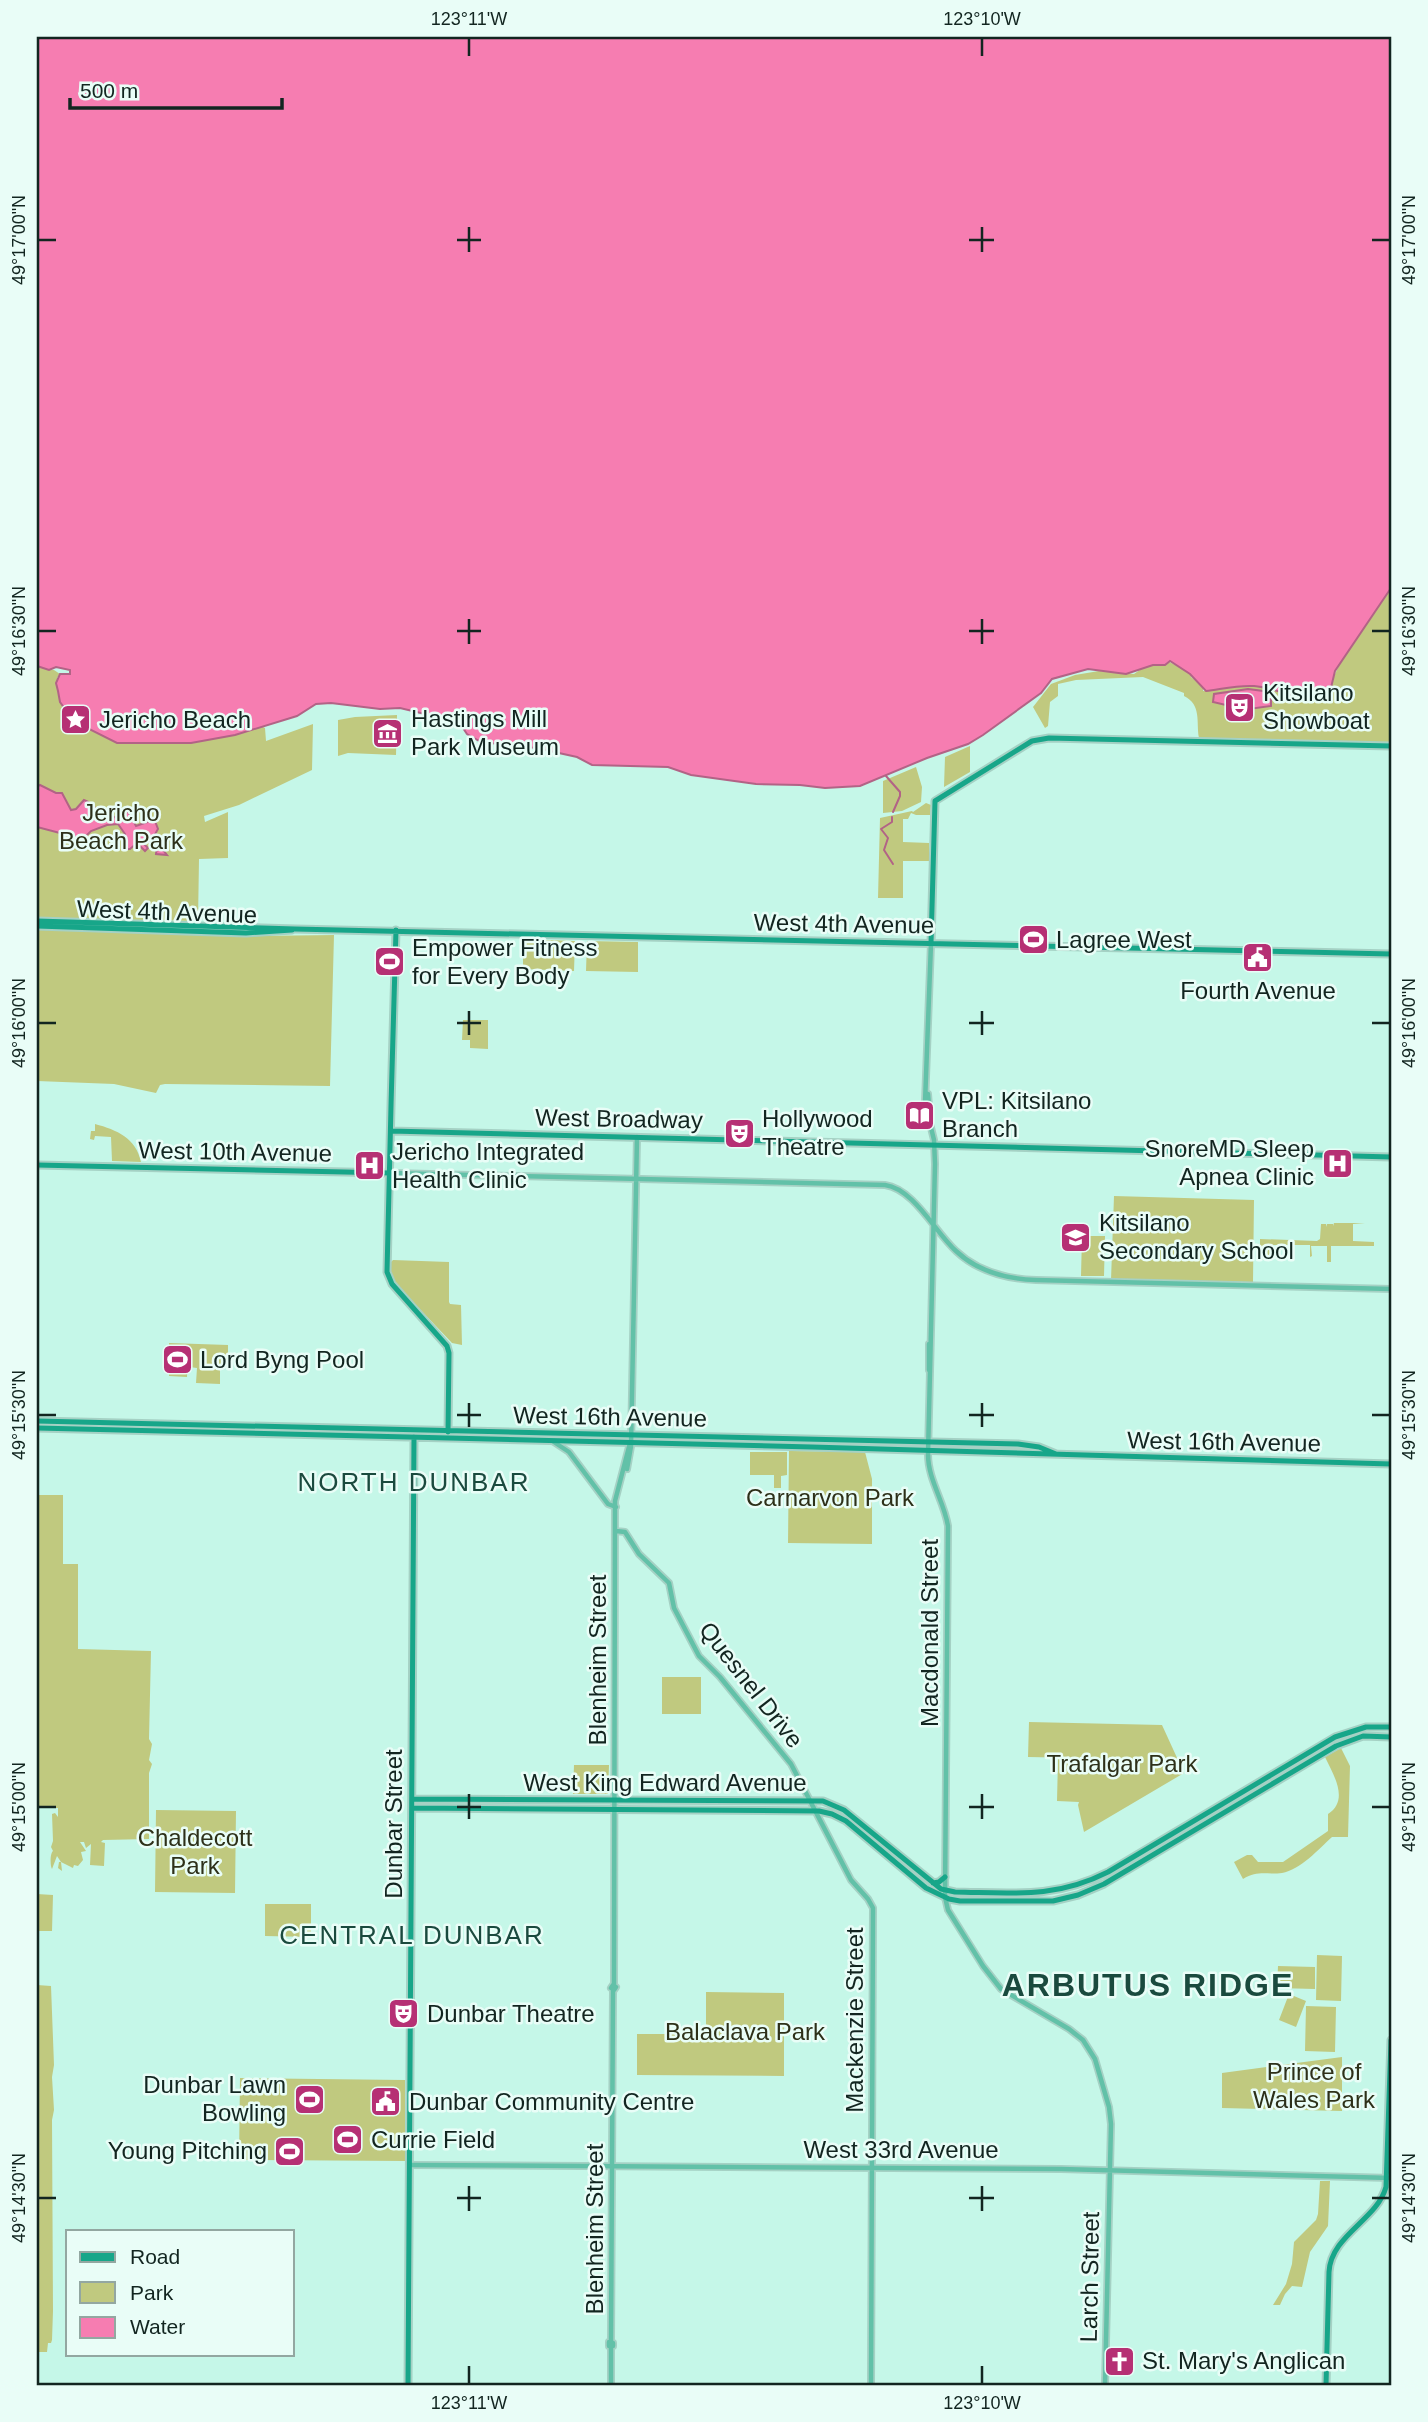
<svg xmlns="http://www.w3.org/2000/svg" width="1428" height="2422" viewBox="0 0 1428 2422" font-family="Helvetica,sans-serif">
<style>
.green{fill:#c0c97f}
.water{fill:#f67db1;stroke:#b26386;stroke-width:2}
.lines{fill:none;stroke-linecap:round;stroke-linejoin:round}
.stream{stroke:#b26386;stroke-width:2}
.tertiary-casing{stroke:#a5d1c4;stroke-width:8}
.secondary-casing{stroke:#a5d1c4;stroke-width:9}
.tertiary{stroke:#62c1a8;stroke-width:4.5}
.secondary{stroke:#17a689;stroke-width:5}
.ticks{fill:none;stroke:#122520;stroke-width:2.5}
.labels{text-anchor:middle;stroke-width:5;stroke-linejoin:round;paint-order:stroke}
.poi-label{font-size:24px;fill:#122520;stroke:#e9fdf7;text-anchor:start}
.park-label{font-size:24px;fill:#2d3019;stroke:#e9fdf7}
.street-label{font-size:24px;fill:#122520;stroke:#e9fdf7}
.neighbourhood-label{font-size:26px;letter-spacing:2px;fill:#1a4a3e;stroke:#e9fdf7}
.district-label{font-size:32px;font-weight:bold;letter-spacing:2px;fill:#1a4a3e;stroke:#e9fdf7}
.neatline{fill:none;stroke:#122520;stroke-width:2.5}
.ticks-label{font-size:18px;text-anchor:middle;fill:#122520}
</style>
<rect width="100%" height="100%" fill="#c5f7e8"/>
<path class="green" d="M1391 588V743L1199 738C1196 722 1202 705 1184 696V693L1143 677 1076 680 1058 684V696L1050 702 1048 726 1045 728 1033 707 1051 684 1075 675 1099 671 1134 674 1147 665 1169 662 1190 672 1191 677 1203 687V691C1220 690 1236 684 1253 686 1278 688 1300 702 1325 698L1329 696C1332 662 1373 618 1391 588Z
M37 666 54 670 60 674 57 678 263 727 265 728 266 741 313 724 312 770 239 805 204 816 205 822 228 812V858L199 859 198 921 37 918Z
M397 715 396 755 348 753 338 756V720L355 717Z
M970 746V772L944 787 945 757Z
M916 767 922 787 921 802 902 811 883 813V781Z
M926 803 931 805 930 815H916L911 813 908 819H903V842L929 843V861H903V898H878L880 818 912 811 913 812Z
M37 929 243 936 334 935 330 1086 165 1084 160 1085 156 1093 114 1084 37 1081Z
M523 939 575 941 574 971 523 969Z
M587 941 638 942V972L586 971Z
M463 1020H488V1049L470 1048V1040H462Z
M95 1124C117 1130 136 1138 141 1162L112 1161 111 1137 95 1136 94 1140 90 1139 91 1131H95Z
M1114 1196 1254 1200 1253 1282 1111 1280Z
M1334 1223H1365L1353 1224V1241L1374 1242V1246H1331V1262H1327V1246H1311L1312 1256 1310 1257V1245H1274L1273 1260H1262L1260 1257V1239L1317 1241 1320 1239 1321 1224H1326L1327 1227V1224H1333V1226Z
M1082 1236H1105L1104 1276H1081Z
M393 1260 449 1262V1302L450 1304 461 1305 462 1345 452 1343 396 1284 391 1274V1262Z
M169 1343 228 1345V1368H220V1384L196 1383 197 1368 189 1367 188 1349 187 1377 169 1376Z
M789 1451 865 1452 872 1479V1544L788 1543Z
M750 1452H787V1475L781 1476V1488H774V1475H750Z
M37 1495H63V1564H78V1649L151 1651 149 1739 152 1744 149 1760 152 1764 149 1773V1839L103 1840 101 1842 105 1843 104 1866 90 1865 91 1844 86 1848 84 1842H80L86 1851 81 1852 83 1860 78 1866 74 1865 73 1868 61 1862 62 1871 58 1868 59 1862H61L57 1856 52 1869C50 1866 50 1853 53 1851L51 1847 53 1841 52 1814 55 1813 58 1817V1808H37Z
M662 1677H701V1714H662Z
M1029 1722 1162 1725 1184 1773 1084 1832 1078 1805 1079 1802 1057 1801 1058 1759 1081 1758 1028 1757Z
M1341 1748 1350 1766 1348 1837H1332C1319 1849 1300 1870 1282 1873 1266 1875 1258 1870 1243 1879L1234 1862 1247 1855H1252L1258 1862H1283L1328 1831V1814C1350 1800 1333 1774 1325 1757Z
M574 1765H609L608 1794H573Z
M156 1810 236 1811 235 1893 155 1892Z
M37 1894 53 1895 52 1931H37Z
M265 1904H311V1937L265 1936Z
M1317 1955 1342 1956 1341 2001 1316 2000Z
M1278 1966 1315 1967V1989L1277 1988Z
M37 1985 51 1986 54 2065 52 2077 54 2110 52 2120 53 2311 52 2340 51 2343H48L47 2352H37Z
M706 1992 784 1993V2076L637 2075V2034H704L706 2031Z
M1289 1994 1306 2001 1296 2027 1279 2020Z
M1306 2006 1336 2007 1335 2052 1305 2051Z
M1342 2057V2111L1222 2108V2073Z
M240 2078 405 2080V2161L239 2160Z
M1320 2181H1330L1328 2226 1310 2252 1302 2287 1292 2286 1285 2294 1280 2305H1273L1286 2284 1292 2264 1294 2242 1316 2220 1318 2214Z"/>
<path class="water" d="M37 37H1391V588L1335 671 1329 696C1303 705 1280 688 1254 686 1237 685 1222 689 1206 691L1190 674 1170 661 1165 665H1153L1126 674 1088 669 1052 679 1041 693 983 735 968 744 927 758 860 786 825 788 800 785 756 784 691 775 668 767 592 765 577 757 536 748 481 742 467 734 455 716 429 715 400 708 380 709 331 703 316 704 297 716 235 735 191 743H117L87 728 68 713 60 702 58 691 56 683 60 674H70V670L56 667 49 670 37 666Z
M1248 689 1271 692V706L1249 709 1240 702 1230 706 1213 702 1214 694Z
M40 785 56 793H62L71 810 76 809 84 800C102 805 99 833 124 810L129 813 136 826 150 821H155L158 829 154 836 160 839 163 850 167 855 156 854 157 847 148 841 142 842 148 848 145 851 137 843 130 849H126L125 834 118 824 107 825 91 831 86 836 75 837 37 827V787Z"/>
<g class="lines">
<path class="stream" d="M886 776 900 792V796L893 812
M892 817V822L881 829 888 838 884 850 893 864"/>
<defs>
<path id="tertiary" d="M931 943 925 1103 934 1140 935 1164 928 1454C928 1480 944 1501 948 1526L945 1897 948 1910 983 1966 1001 1989 1069 2029 1083 2040 1095 2059 1109 2107 1111 2124 1105 2385
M928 1094 930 1118
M390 1173 885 1185C914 1189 935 1232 956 1251 977 1271 1007 1279 1036 1280L1391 1289
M929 1370V1344
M554 1442 569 1452 608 1504 616 1507
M627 1469 631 1446 637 1137
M616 1531 625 1532 639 1554 669 1583 674 1608 699 1656 720 1677 791 1764 851 1880 868 1899 873 1908 871 2385
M613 1985 616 1987 614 1990 611 1988Z
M614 1985 615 1501 630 1443
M410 2165 1061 2169 1391 2178
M609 2342 613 2343V2346H609Z
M611 2342 613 1990
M611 2385V2347"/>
<path id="secondary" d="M37 921 295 929 1391 954
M37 926 246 933 292 930
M396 930C393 1045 389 1157 387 1272L392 1284 447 1346 449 1353 448 1432
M931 943 935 801 1032 741 1049 738 1391 746
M391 1131 1391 1157
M37 1165 390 1173
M37 1421 1018 1444 1039 1447 1056 1454
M37 1428 812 1447 1391 1464
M412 1799 823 1801 844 1810 941 1889 955 1892C1012 1893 1055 1899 1108 1872L1335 1737 1366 1727H1391
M412 1808 819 1811 832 1814 846 1821 926 1888 949 1899 960 1901H1053L1078 1895 1104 1884 1336 1746 1363 1736 1391 1737
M933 1883 939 1882 945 1877
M408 2385 414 1437
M1326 2385 1329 2272C1331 2235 1377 2220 1386 2187L1391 2040"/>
</defs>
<use href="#tertiary" class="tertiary-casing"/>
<use href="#secondary" class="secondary-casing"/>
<use href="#tertiary" class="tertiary"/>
<use href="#secondary" class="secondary"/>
</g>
<path class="ticks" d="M469 38V56M982 38V56M469 227V252M982 227V252M38 240H56M457 240H481M969 240H994M1372 240H1390M469 619V644M982 619V644M38 631H56M457 631H481M969 631H994M1372 631H1390M469 1011V1035M982 1011V1035M38 1023H56M457 1023H481M969 1023H994M1372 1023H1390M469 1403V1427M982 1403V1427M38 1415H56M457 1415H481M969 1415H994M1372 1415H1390M469 1794V1819M982 1794V1819M38 1807H56M457 1807H481M969 1807H994M1372 1807H1390M469 2186V2211M982 2186V2211M38 2198H56M457 2198H481M969 2198H994M1372 2198H1390M469 2366V2384M982 2366V2384"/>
<defs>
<symbol id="theatre-square" viewBox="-11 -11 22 22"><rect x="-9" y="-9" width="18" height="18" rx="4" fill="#b63074" stroke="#e9fdf7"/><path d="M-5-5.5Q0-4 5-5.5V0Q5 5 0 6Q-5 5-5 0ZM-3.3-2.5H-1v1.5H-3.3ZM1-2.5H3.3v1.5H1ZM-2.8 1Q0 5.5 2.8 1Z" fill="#fff"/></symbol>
<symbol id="sight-square" viewBox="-11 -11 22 22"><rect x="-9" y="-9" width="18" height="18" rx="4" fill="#b63074" stroke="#e9fdf7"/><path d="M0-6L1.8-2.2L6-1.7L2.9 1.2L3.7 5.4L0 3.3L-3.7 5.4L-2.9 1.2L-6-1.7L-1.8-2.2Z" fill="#fff"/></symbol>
<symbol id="museum-square" viewBox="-11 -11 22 22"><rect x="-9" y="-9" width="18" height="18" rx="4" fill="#b63074" stroke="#e9fdf7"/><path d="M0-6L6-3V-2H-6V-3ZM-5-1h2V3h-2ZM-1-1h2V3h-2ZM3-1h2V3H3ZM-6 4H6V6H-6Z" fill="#fff"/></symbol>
<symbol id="stadium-square" viewBox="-11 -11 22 22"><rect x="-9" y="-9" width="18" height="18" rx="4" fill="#b63074" stroke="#e9fdf7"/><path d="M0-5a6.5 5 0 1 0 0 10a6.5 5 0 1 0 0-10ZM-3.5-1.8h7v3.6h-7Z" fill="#fff"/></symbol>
<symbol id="civic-square" viewBox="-11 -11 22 22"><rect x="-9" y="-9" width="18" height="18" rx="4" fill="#b63074" stroke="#e9fdf7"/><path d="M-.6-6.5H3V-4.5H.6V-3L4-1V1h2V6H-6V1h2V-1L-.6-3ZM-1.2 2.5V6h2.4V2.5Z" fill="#fff"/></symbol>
<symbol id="library-square" viewBox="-11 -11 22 22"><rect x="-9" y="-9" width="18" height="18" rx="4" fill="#b63074" stroke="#e9fdf7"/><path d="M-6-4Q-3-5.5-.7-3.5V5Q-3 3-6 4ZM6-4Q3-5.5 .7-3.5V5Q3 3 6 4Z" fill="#fff"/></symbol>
<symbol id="hospital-square" viewBox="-11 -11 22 22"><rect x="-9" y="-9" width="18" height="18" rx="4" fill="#b63074" stroke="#e9fdf7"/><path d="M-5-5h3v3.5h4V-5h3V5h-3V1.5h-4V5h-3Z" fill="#fff"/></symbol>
<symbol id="school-square" viewBox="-11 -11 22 22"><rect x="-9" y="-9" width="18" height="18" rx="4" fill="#b63074" stroke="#e9fdf7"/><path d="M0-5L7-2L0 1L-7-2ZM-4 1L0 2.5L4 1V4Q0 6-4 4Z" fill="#fff"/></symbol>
<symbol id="church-square" viewBox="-11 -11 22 22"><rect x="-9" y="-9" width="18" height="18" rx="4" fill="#b63074" stroke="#e9fdf7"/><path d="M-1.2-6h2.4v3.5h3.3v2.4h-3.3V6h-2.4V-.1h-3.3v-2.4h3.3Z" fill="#fff"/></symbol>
</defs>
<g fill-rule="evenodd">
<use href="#theatre-square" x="1222" y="690" width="35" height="35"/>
<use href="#sight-square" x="58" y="702" width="35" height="35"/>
<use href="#museum-square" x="370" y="716" width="35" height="35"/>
<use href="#stadium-square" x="1016" y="922" width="35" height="35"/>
<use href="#civic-square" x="1240" y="940" width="35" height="35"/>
<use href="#stadium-square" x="372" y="944" width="35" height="35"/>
<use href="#library-square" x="902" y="1098" width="35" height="35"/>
<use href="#theatre-square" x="722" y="1116" width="35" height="35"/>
<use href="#hospital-square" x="1320" y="1146" width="35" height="35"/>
<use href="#hospital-square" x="352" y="1148" width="35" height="35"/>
<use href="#school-square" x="1058" y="1220" width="35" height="35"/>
<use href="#stadium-square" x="160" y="1342" width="35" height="35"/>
<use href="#theatre-square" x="386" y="1996" width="35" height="35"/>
<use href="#stadium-square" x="292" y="2082" width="35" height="35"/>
<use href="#civic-square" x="368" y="2084" width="35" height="35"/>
<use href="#stadium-square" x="330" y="2122" width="35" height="35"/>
<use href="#stadium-square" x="272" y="2134" width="35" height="35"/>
<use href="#church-square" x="1102" y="2344" width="35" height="35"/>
</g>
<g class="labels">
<g class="poi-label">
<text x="1263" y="701">Kitsilano<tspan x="1263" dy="28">Showboat</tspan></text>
<text x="411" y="727">Hastings Mill<tspan x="411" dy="28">Park Museum</tspan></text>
<text x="99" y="728">Jericho Beach</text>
<text x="1056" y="948">Lagree West</text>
<text x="412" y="956">Empower Fitness<tspan x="412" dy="28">for Every Body</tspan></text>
<text x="1258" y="999" text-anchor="middle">Fourth Avenue</text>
<text x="942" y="1109">VPL: Kitsilano<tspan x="942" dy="28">Branch</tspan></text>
<text x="762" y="1127">Hollywood<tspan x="762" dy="28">Theatre</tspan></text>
<text x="1314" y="1157" text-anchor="end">SnoreMD Sleep<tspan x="1314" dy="28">Apnea Clinic</tspan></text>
<text x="392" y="1160">Jericho Integrated<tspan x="392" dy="28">Health Clinic</tspan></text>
<text x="1099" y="1231">Kitsilano<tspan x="1099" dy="28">Secondary School</tspan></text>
<text x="200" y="1368">Lord Byng Pool</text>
<text x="427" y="2022">Dunbar Theatre</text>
<text x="286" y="2093" text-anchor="end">Dunbar Lawn<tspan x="286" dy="28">Bowling</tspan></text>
<text x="409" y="2110">Dunbar Community Centre</text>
<text x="371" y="2148">Currie Field</text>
<text x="267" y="2159" text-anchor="end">Young Pitching</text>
<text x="1142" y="2369">St. Mary's Anglican</text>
</g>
<g class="park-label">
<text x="121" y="821">Jericho<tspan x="121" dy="28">Beach Park</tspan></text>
<text x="830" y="1506">Carnarvon Park</text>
<text x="1122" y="1772">Trafalgar Park</text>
<text x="195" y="1846">Chaldecott<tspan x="195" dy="28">Park</tspan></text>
<text x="745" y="2040">Balaclava Park</text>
<text x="1314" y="2080">Prince of<tspan x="1314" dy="28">Wales Park</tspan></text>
</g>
<g class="street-label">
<text transform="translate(167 912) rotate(2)" y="8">West 4th Avenue</text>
<text transform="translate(844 924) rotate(1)" y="8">West 4th Avenue</text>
<text transform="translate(619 1119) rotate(1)" y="8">West Broadway</text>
<text transform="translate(235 1152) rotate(1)" y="8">West 10th Avenue</text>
<text transform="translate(610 1417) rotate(1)" y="8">West 16th Avenue</text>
<text transform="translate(1224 1442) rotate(1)" y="8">West 16th Avenue</text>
<text transform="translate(930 1633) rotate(-90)" y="8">Macdonald Street</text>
<text transform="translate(598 1660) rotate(-90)" y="8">Blenheim Street</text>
<text transform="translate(751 1685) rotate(52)" y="8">Quesnel Drive</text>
<text x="665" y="1791">West King Edward Avenue</text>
<text transform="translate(394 1824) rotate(-90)" y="8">Dunbar Street</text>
<text transform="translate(855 2020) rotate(-90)" y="8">Mackenzie Street</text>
<text x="901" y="2158">West 33rd Avenue</text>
<text transform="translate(595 2229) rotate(-90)" y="8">Blenheim Street</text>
<text transform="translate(1090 2277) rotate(-89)" y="8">Larch Street</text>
</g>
<g class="neighbourhood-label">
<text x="414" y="1491">NORTH DUNBAR</text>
<text x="412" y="1944">CENTRAL DUNBAR</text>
</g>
<g class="district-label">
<text x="1148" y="1996">ARBUTUS RIDGE</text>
</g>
</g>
<rect width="1428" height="2422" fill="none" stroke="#e9fdf7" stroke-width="77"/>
<rect x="66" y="2230" width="228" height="126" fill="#e9fdf7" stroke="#93a7a1" stroke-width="2"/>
<rect x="80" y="2252" width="35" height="10" fill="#17a689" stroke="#93a7a1" stroke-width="2"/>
<text x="130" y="2264" font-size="21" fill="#122520">Road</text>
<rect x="80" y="2282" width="35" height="21" fill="#c0c97f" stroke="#93a7a1" stroke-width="2"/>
<text x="130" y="2300" font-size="21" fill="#122520">Park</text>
<rect x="80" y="2317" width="35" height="21" fill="#f67db1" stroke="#93a7a1" stroke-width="2"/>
<text x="130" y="2334" font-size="21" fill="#122520">Water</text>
<path d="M70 98v10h212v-10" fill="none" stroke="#122520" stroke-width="3.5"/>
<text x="80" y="98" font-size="21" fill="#122520" stroke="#e9fdf7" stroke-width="5" paint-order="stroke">500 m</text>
<rect x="38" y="38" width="1352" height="2346" class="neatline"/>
<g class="ticks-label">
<text x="469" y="25">123°11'W</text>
<text x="982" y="25">123°10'W</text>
<text transform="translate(19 240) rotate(-90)" y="6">49°17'00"N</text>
<text transform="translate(1409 240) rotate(-90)" y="6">49°17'00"N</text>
<text transform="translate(19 631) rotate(-90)" y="6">49°16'30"N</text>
<text transform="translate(1409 631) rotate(-90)" y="6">49°16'30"N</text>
<text transform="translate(19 1023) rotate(-90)" y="6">49°16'00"N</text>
<text transform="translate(1409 1023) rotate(-90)" y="6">49°16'00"N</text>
<text transform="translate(19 1415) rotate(-90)" y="6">49°15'30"N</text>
<text transform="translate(1409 1415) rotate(-90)" y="6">49°15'30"N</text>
<text transform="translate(19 1807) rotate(-90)" y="6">49°15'00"N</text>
<text transform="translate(1409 1807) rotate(-90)" y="6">49°15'00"N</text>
<text transform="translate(19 2198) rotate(-90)" y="6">49°14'30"N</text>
<text transform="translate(1409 2198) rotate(-90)" y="6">49°14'30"N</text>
<text x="469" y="2409">123°11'W</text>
<text x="982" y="2409">123°10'W</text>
</g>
</svg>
